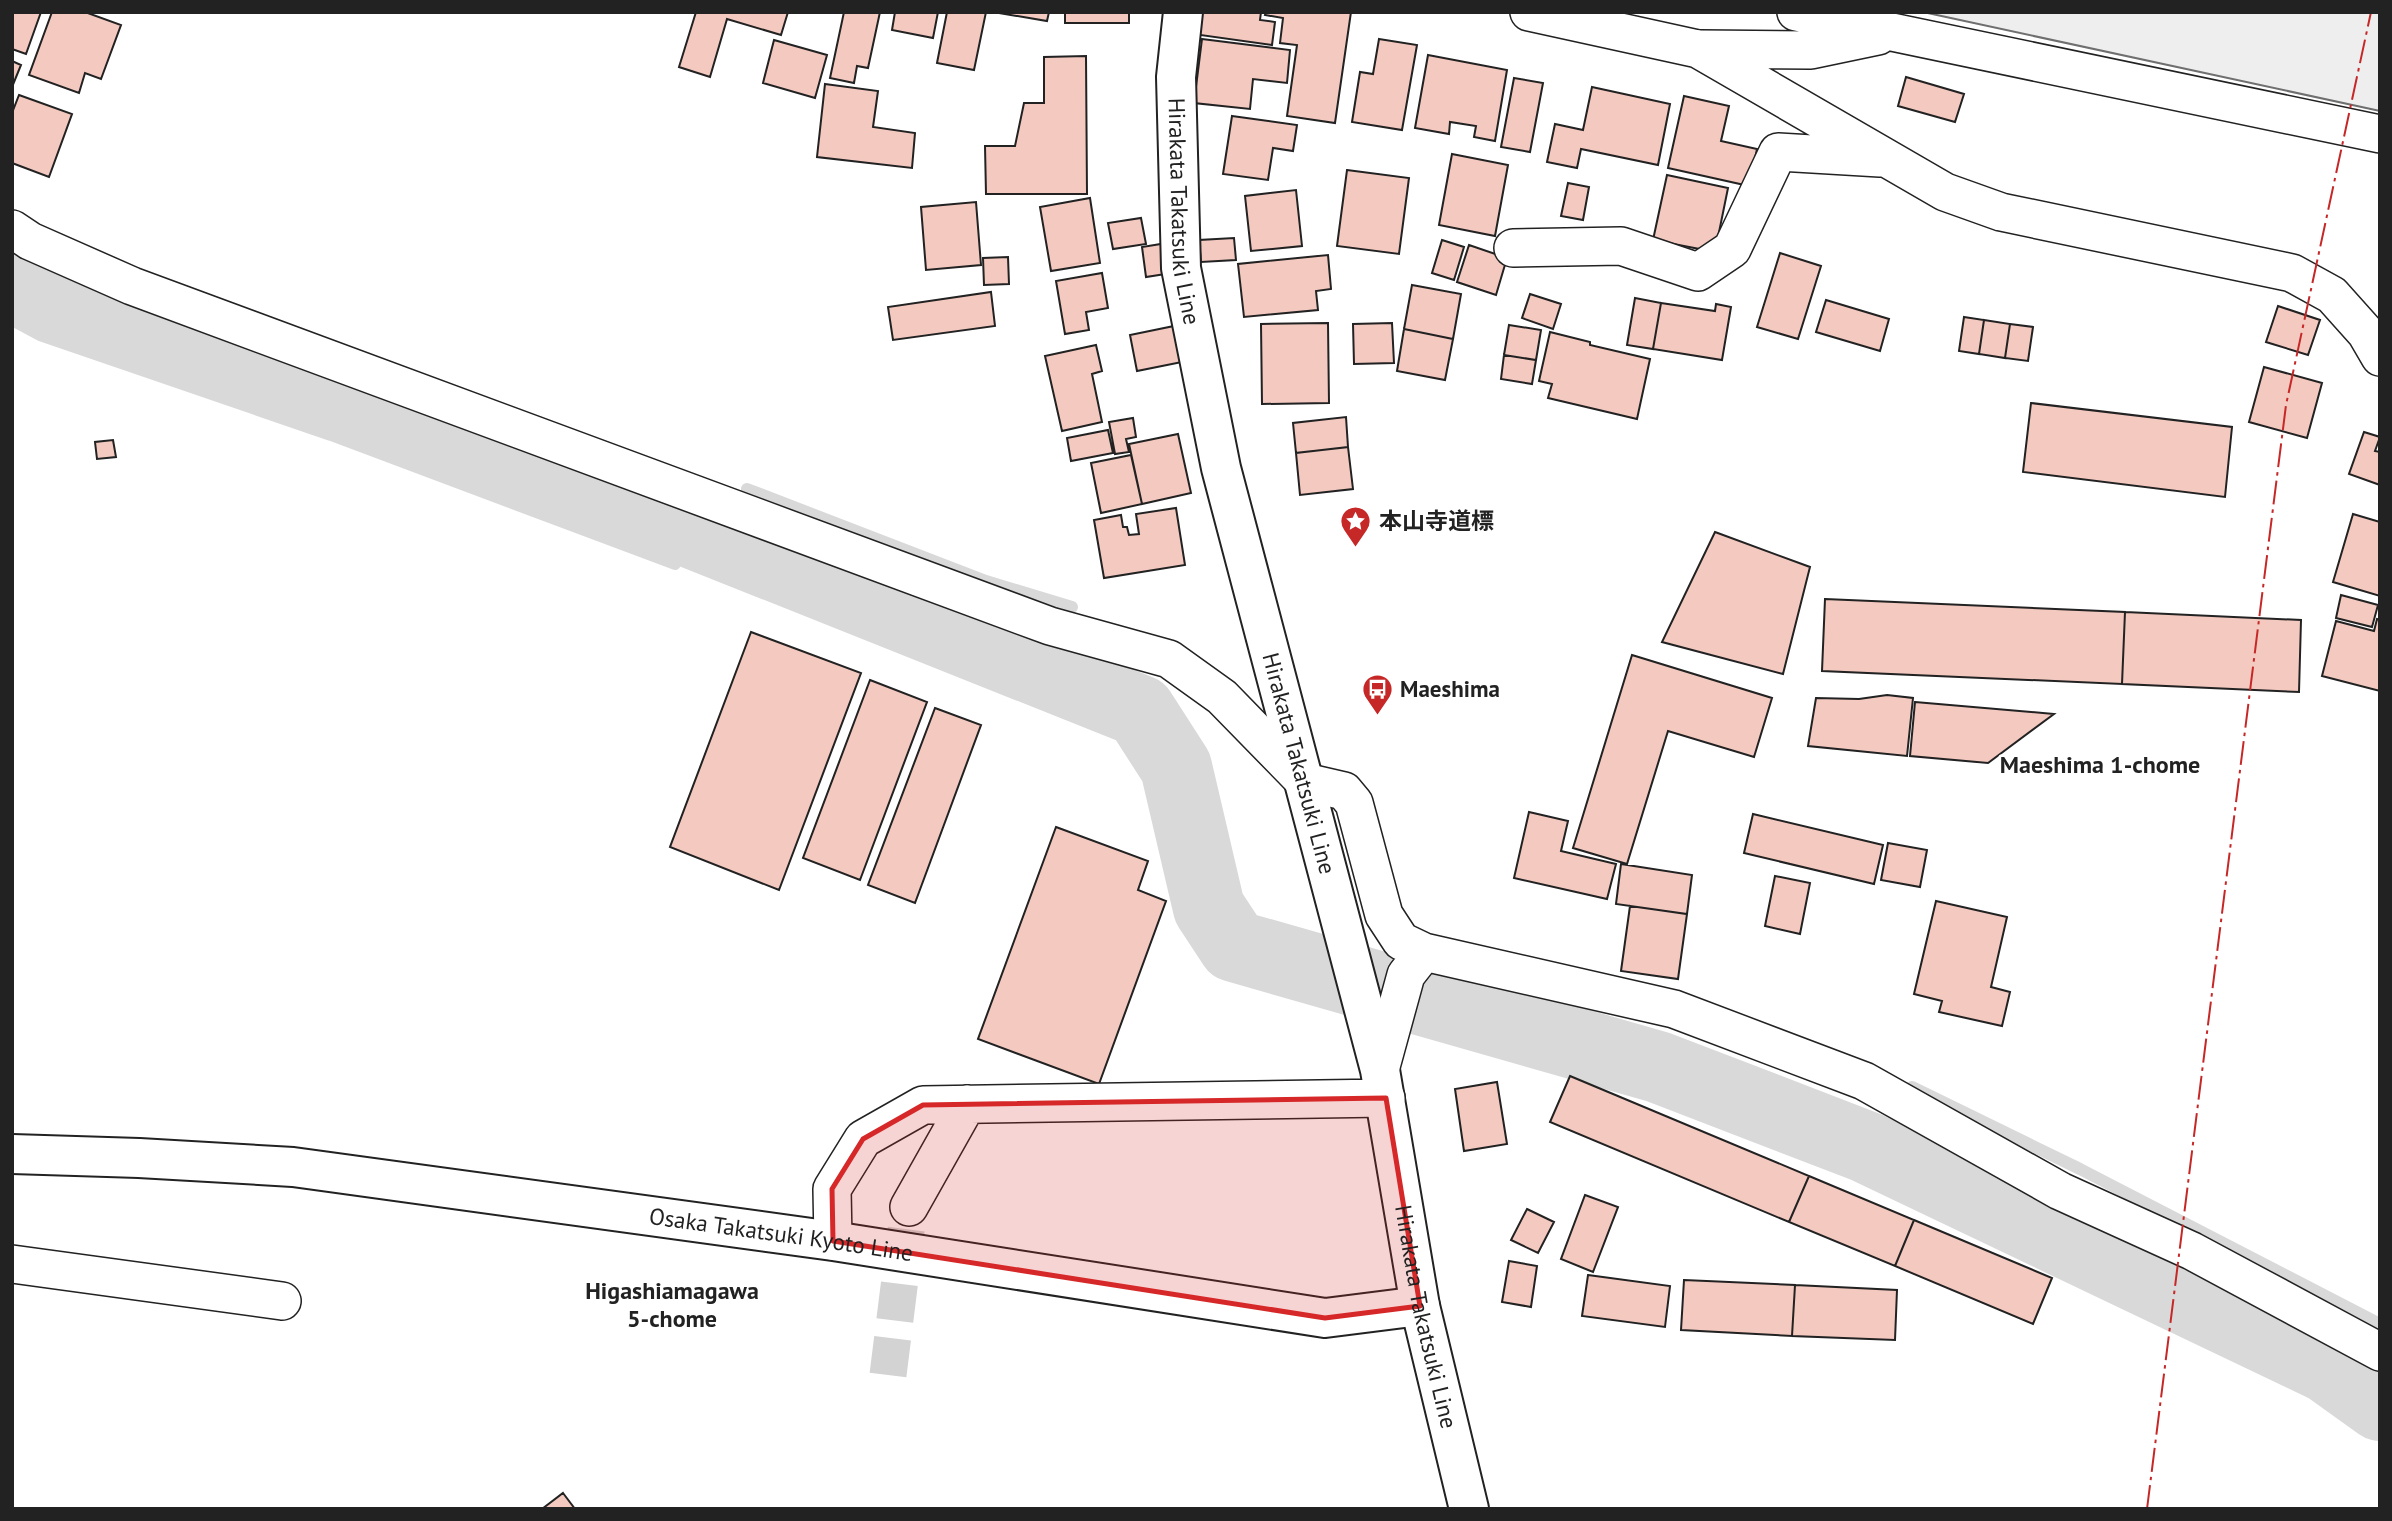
<svg xmlns="http://www.w3.org/2000/svg" width="2392" height="1521" viewBox="0 0 2392 1521" font-family="'PT Sans','Noto Sans JP',sans-serif">
<style>
.green{fill:#eee;stroke:#6f6f6f;stroke-width:2}
.lines{fill:none;stroke-linecap:round;stroke-linejoin:round}
.stream{stroke:#d9d9d9;stroke-width:12}
.river{stroke:#d9d9d9;stroke-width:72}
.building{fill:#f3c9c0;stroke:#222;stroke-width:2}
.street-tunnel{stroke:#d3d3d3;stroke-width:37;stroke-dasharray:37 18;stroke-linecap:butt}
.street-casing{stroke:#222;stroke-width:40}
.primary-casing{stroke:#222;stroke-width:42}
.street{stroke:#fff;stroke-width:37}
.primary{stroke:#fff;stroke-width:38}
.power{stroke:#c62828;stroke-width:2;stroke-dasharray:24 5 3.5 5;stroke-linecap:butt}
.marked{fill:#d62828;fill-opacity:0.2;stroke:#d62828;stroke-width:5;stroke-linejoin:round}
.labels{text-anchor:middle;stroke-width:5;stroke-linejoin:round;paint-order:stroke}
.street-label{font-size:23px;fill:#222;stroke:#fff}
.poi-label{font-size:23px;font-weight:bold;fill:#222;stroke:#fff;text-anchor:start}
.neighbourhood-label{font-size:24px;font-weight:bold;fill:#222;stroke:#fff}
</style>
<rect width="100%" height="100%" fill="#fff"/>
<path class="green" d="M1923 12H2380V111Z"/>
<g class="lines">
<path class="stream" d="M12 320 40 335 331 435 675 564
M747 489 986 581 1072 607
M1912 1087 2080 1169 2380 1324"/>
<path class="river" d="M12 280 55 302 177 343 273 379 416 428 603 497 1140 711 1176 767 1209 908 1234 946 1658 1067 1866 1147 2327 1367 2380 1405"/>
</g>
<path class="building" d="M12 12H41L26 54 12 49Z
M52 12H85L121 25 101 79 85 73 79 93 29 75Z
M696 12H788L781 35 727 19 710 77 679 67Z
M844 12H880L868 68 857 66 854 83 830 78Z
M895 12H938L933 38 892 30Z
M947 12H986L974 70 937 63Z
M993 12H1049L1047 21Z
M1065 12H1129V23H1065Z
M1195 12H1261L1260 20 1275 22 1272 45 1193 34Z
M1266 12H1351L1335 123 1287 116 1297 45 1280 43 1283 18 1265 15Z
M1202 39 1290 50 1287 83 1253 79 1250 109 1194 103Z
M1379 39 1417 45 1402 130 1352 122 1360 72 1373 74Z
M774 40 827 55 815 98 763 83Z
M1428 55 1507 70 1495 141 1474 137 1476 126 1450 122 1449 134 1415 128Z
M1086 56 1087 194H986L985 146H1015L1024 103H1044V57Z
M12 61 21 65 12 87Z
M1906 77 1964 94 1955 122 1898 106Z
M1514 78 1543 83 1530 152 1501 147Z
M825 84 878 91 873 127 915 133 912 168 817 157Z
M1592 87 1670 104 1658 165 1581 149 1577 168 1547 162 1555 124 1583 130Z
M19 95 72 114 49 177 12 163V113Z
M1684 96 1729 106 1721 141 1757 149 1749 186 1668 168Z
M1232 116 1297 125 1293 151 1273 148 1268 180 1223 174Z
M1452 154 1508 165 1495 236 1439 225Z
M1347 170 1409 178 1399 254 1337 246Z
M1667 175 1728 188 1715 252 1653 240Z
M1568 183 1589 187 1583 220 1561 216Z
M1296 190 1302 246 1251 251 1245 196Z
M1090 198 1100 263 1051 271 1040 207Z
M976 202 981 265 926 270 921 207Z
M1141 218 1146 244 1113 249 1108 223Z
M1234 238 1236 260 1201 262 1199 240Z
M1442 240 1464 247 1454 280 1432 273Z
M1167 243 1172 273 1146 277 1142 247Z
M1469 245 1507 258 1496 295 1457 282Z
M1780 253 1821 266 1798 339 1757 327Z
M1328 255 1331 289 1316 291 1318 310 1244 317 1238 264Z
M1008 257 1009 284 984 285 983 258Z
M1102 273 1108 308 1086 312 1089 330 1065 334 1056 281Z
M1412 285 1461 294 1453 339 1404 329Z
M991 292 995 326 893 340 888 307Z
M1530 294 1561 304 1553 329 1522 318Z
M1635 298 1661 303 1653 349 1627 345Z
M1826 300 1889 319 1880 351 1816 332Z
M1661 303 1715 311 1716 304 1731 307 1722 360 1653 349Z
M2278 306 2320 320 2308 355 2266 342Z
M1964 317 1984 320 1979 354 1959 351Z
M1984 320 2010 324 2005 358 1979 354Z
M1328 323 1329 403 1262 404 1261 324Z
M1392 323 1394 363 1354 364 1353 324Z
M2010 324 2033 327 2028 361 2005 358Z
M1509 325 1541 330 1536 360 1504 355Z
M1174 326 1182 362 1137 371 1130 335Z
M1404 329 1453 339 1445 380 1397 371Z
M1550 332 1590 342V345L1650 359 1637 419 1548 398 1552 384 1539 381Z
M1096 345 1102 371 1092 374 1102 422 1062 431 1045 356Z
M1504 355 1536 360 1532 384 1501 379Z
M2264 367 2322 383 2307 438 2249 422Z
M2031 403 2232 427 2225 497 2023 472Z
M1346 417 1348 447 1296 453 1293 423Z
M1133 418 1136 437 1126 439 1129 452 1115 454 1109 422Z
M1108 430 1113 453 1071 461 1067 438Z
M2364 432 2380 437 2375 451 2380 452V485L2349 474Z
M1178 434 1191 493 1142 504 1129 444Z
M113 440 116 457 97 459 95 442Z
M1348 447 1353 489 1300 495 1296 453Z
M1131 455 1142 504 1101 513 1091 463Z
M1176 508 1185 565 1104 578 1094 520 1121 515 1123 527H1127L1129 535 1139 534 1136 514Z
M2353 514 2380 522V596L2333 582Z
M1715 532 1810 567 1783 674 1662 642Z
M2341 595 2378 605 2372 627 2336 618Z
M1825 599 2125 612 2122 684 1822 671Z
M2125 612 2301 620 2299 692 2122 684Z
M2377 619 2380 620V691L2322 676 2336 621 2374 631Z
M751 632 861 673 779 890 670 847Z
M1632 655 1772 698 1754 757 1668 731 1627 864 1573 848Z
M870 680 927 702 860 880 803 858Z
M1887 695 1913 698 1907 756 1808 746 1816 698 1859 699Z
M1915 702 2054 714 1988 763 1910 756Z
M935 708 981 725 915 903 868 885Z
M1529 812 1568 821 1561 851 1616 864 1607 899 1514 878Z
M1753 814 1883 845 1874 884 1744 853Z
M1056 827 1148 861 1138 890 1166 901 1099 1084 978 1039Z
M1888 843 1927 850 1920 887 1881 880Z
M1621 864 1692 875 1687 914 1616 904Z
M1775 876 1810 883 1800 934 1765 926Z
M1936 901 2007 917 1991 987 2010 992 2002 1026 1939 1012 1942 1001 1914 994Z
M1630 906 1687 914 1678 979 1621 971Z
M1570 1076 1809 1176 1789 1222 1550 1122Z
M1497 1082 1507 1144 1464 1151 1455 1089Z
M1809 1176 1914 1220 1895 1266 1789 1222Z
M1585 1195 1618 1207 1593 1272 1561 1259Z
M1527 1209 1554 1222 1538 1253 1511 1240Z
M1914 1220 2052 1278 2033 1324 1895 1266Z
M1509 1261 1537 1266 1531 1307 1502 1302Z
M1588 1275 1670 1286 1665 1327 1582 1316Z
M1684 1280 1795 1285 1792 1336 1681 1330Z
M1795 1285 1897 1290 1895 1340 1792 1336Z
M563 1493 575 1509H542Z"/>
<g class="lines">
<path class="street-tunnel" d="M888 1375 909 1207"/>
<defs>
<path id="street" d="M1529 12 1698 49 1945 192 2001 212 2292 273 2332 295 2366 333 2380 357
M1796 12 2380 134
M1700 49 1811 50 1878 36
M12 229 30 241 132 286 1050 626 1169 659 1222 697 1305 782 1344 791 1354 803 1384 915 1401 941 1424 952 1674 1009 1864 1081 2060 1191 2192 1251 2380 1352
M1513 248 1621 246 1698 272 1732 249 1778 152 1880 158
M1380 1070 1406 975 1424 952
M909 1207 967 1104
M833 1241 832 1189 863 1139 923 1105 1386 1098
M12 1264 282 1301"/>
<g id="primary">
<path id="s1" d="M1183 12 1176 77 1181 268 1221 468 1380 1070 1420 1306 1469 1509"/>
<path id="s2" d="M12 1154 139 1158 293 1167 833 1241 1325 1318 1420 1306"/>
</g>
</defs>
<use href="#street" class="street-casing"/>
<use href="#primary" class="primary-casing"/>
<use href="#street" class="street"/>
<use href="#primary" class="primary"/>
<path class="power" d="M2147 1509 2286 405 2371 12"/>
</g>
<path class="marked" d="M1386 1098 1420 1306 1325 1318 833 1241 832 1189 863 1139 923 1105Z"/>
<defs>
<symbol id="sight-pin" viewBox="-11 -11 22 30"><path d="M0 17L-7.5 6A9.5 9.5 0 1 1 7.5 6Z" fill="#c62828" stroke="#fff"/><path d="M0-6L1.8-2.2L6-1.7L2.9 1.2L3.7 5.4L0 3.3L-3.7 5.4L-2.9 1.2L-6-1.7L-1.8-2.2Z" fill="#fff"/></symbol>
<symbol id="bus-pin" viewBox="-11 -11 22 30"><path d="M0 17L-7.5 6A9.5 9.5 0 1 1 7.5 6Z" fill="#c62828" stroke="#fff"/><path d="M-5-6H5V4H4V6H2V4H-2V6H-4V4H-5ZM-3.5-4V0h7V-4ZM-3.5 1.2v1.5H-2V1.2ZM2 1.2v1.5H3.5V1.2Z" fill="#fff"/></symbol>
</defs>
<g fill-rule="evenodd">
<use href="#sight-pin" x="1338" y="504" width="35" height="47"/>
<use href="#bus-pin" x="1360" y="672" width="35" height="47"/>
</g>
<g class="labels">
<g class="street-label">
<text dy="8" stroke="none"><textPath href="#s1" startOffset="200">Hirakata Takatsuki Line</textPath></text>
<text dy="8" stroke="none"><textPath href="#s1" startOffset="766">Hirakata Takatsuki Line</textPath></text>
<text dy="8" stroke="none"><textPath href="#s2" startOffset="774">Osaka Takatsuki Kyoto Line</textPath></text>
<text dy="8" stroke="none"><textPath href="#s1" startOffset="1334">Hirakata Takatsuki Line</textPath></text>
</g>
<g class="poi-label">
<text x="1379" y="529">本山寺道標</text>
<text x="1400" y="697">Maeshima</text>
</g>
<g class="neighbourhood-label">
<text x="2100" y="773">Maeshima 1-chome</text>
<text x="672" y="1299">Higashiamagawa<tspan x="672" dy="28">5-chome</tspan></text>
</g>
</g>
<rect width="2392" height="1521" fill="none" stroke="#222222" stroke-width="28"/>
</svg>
